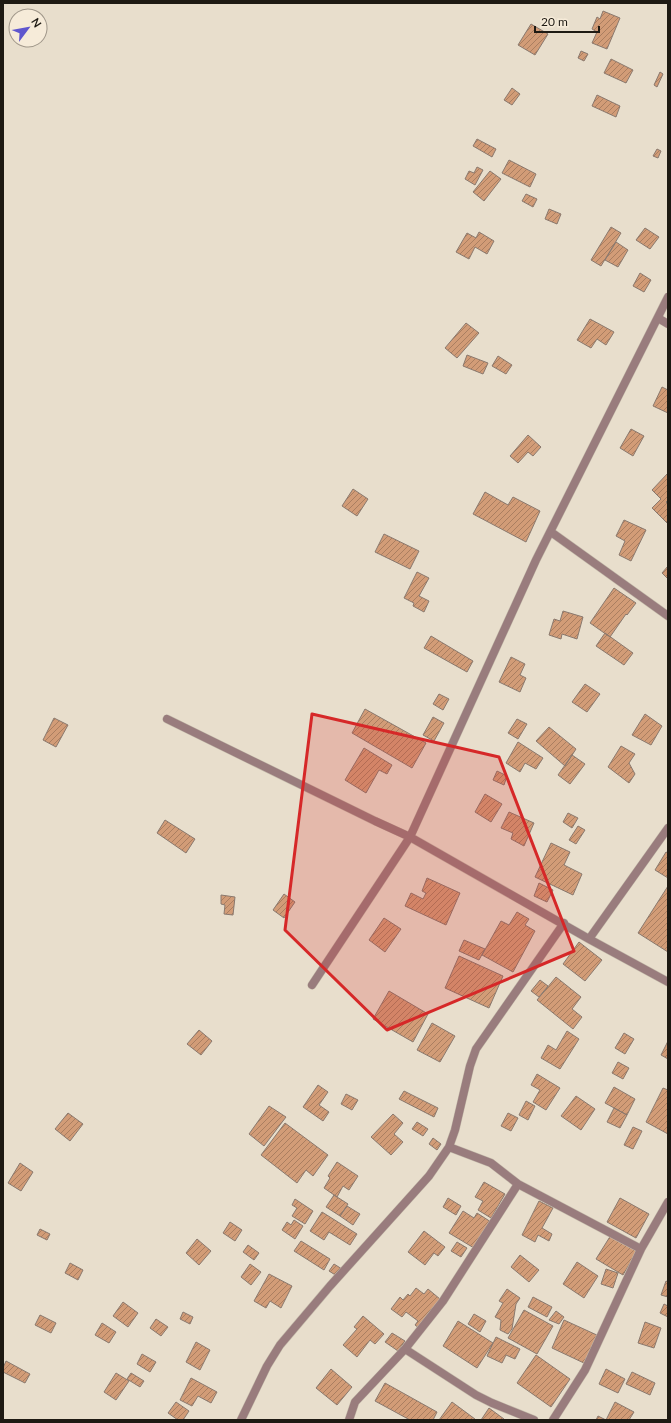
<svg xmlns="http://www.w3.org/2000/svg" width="671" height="1423" viewBox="0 0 671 1423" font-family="Lato,sans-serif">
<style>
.building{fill:url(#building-hatch);stroke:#8a796e}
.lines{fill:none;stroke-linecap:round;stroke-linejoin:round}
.minor-casing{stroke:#c4bbab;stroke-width:9}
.minor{stroke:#997c7d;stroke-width:8}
.marked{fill:#d62828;fill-opacity:0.2;stroke:#d62828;stroke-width:3;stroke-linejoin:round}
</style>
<defs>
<pattern id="building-hatch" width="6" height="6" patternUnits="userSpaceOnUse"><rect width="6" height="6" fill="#d29c77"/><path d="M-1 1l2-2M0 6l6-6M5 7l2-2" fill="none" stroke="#aa7e60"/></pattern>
</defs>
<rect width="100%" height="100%" fill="#e8decc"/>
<path class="building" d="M603 11 620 18 607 49 592 43 597 32 592 29 597 17 600 19Z
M531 24 548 34 535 55 518 45Z
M581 51 588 54 584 61 578 58Z
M611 59 633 70 626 83 604 73Z
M660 72 663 74 657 87 654 85Z
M512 88 520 94 512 105 504 100Z
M597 95 620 106 616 117 592 106Z
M477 139 496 149 492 157 473 146Z
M657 149 661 151 658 158 653 156Z
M509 160 536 174 530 187 502 173Z
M477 167 483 170 475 185 465 179 469 171 474 173Z
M490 171 501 179 484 201 473 192Z
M526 194 537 199 533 207 522 201Z
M549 209 561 214 557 224 545 219Z
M611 227 621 233 601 266 591 260Z
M645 228 659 237 650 249 636 240Z
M479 232 494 241 487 254 475 247 469 259 456 252 467 233 476 238Z
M616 242 628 250 618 267 605 260Z
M640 273 651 280 644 292 633 286Z
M590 319 614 332 606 345 597 339 591 348 577 340Z
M466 323 479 333 457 358 445 348Z
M467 355 488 363 483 374 463 366Z
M498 356 512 365 506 374 492 366Z
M662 387 668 390V413L653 406Z
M631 429 644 436 633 456 620 448Z
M528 435 541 447 533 456 528 452 518 463 510 456Z
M668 473V500L666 502 668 504V524L652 508 661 499 652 490Z
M353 489 368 499 357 516 342 506Z
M485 492 508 505 513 497 540 511 526 542 473 514Z
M624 520 646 530 631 561 619 555 625 541 616 536Z
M384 534 419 551 410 569 375 552Z
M668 566V579L662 573Z
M417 572 429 578 419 596 429 601 424 612 413 606 414 603 404 598Z
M614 588 636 603 627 615 626 614 610 637 590 623Z
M563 611 583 617 577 639 562 634 561 639 549 635 554 619 560 621Z
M605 633 633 653 624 665 596 646Z
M431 636 473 661 467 672 424 648Z
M511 657 525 664 520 675 526 678 520 692 499 682Z
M585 684 600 694 587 712 572 702Z
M439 694 449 699 443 710 433 704Z
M365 709 426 743 412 768 352 733Z
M645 714 662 726 651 745 632 735Z
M433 717 444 723 434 741 423 735Z
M54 718 68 725 56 747 43 740Z
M517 719 527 724 518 739 508 733Z
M549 727 576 749 565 766 536 741Z
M518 742 543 758 536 769 525 763 520 772 506 763Z
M621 746 635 754 629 763 635 774 629 783 608 767Z
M364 748 392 765 387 774 379 770 366 793 345 780Z
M572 755 585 764 570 784 558 775Z
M497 771 507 776 504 785 493 780Z
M485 794 502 804 491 822 475 812Z
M509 812 534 823 524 846 511 839 513 833 501 828Z
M568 813 578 818 572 828 563 822Z
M165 820 195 839 186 853 157 833Z
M578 826 585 830 576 844 569 840Z
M551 843 570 852 564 865 582 874 573 895 535 877Z
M666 852 668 853V878L655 870Z
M427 878 460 893 446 925 405 906 411 893 423 899 426 893 422 891Z
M539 883 553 890 547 902 534 896Z
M668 886V952L638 933Z
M284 894 295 902 284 918 273 910Z
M221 895 235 897 233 915 224 914 225 905 221 904Z
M517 912 529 919 525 925 535 931 513 972 482 955 501 921 509 925Z
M384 918 401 929 385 952 369 940Z
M464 940 485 949 479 960 459 951Z
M579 942 602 960 585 981 563 964Z
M459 956 503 976 489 1008 445 988Z
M556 977 581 997 572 1009 582 1017 573 1029 537 1000Z
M540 980 548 986 539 997 531 991Z
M389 991 428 1014 413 1042 373 1019Z
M432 1023 455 1036 440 1062 417 1050Z
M199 1030 212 1041 201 1055 187 1044Z
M567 1031 579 1039 560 1069 541 1058 548 1045 556 1050Z
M624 1033 634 1039 625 1054 615 1048Z
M668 1041V1059L661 1055Z
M618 1062 629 1068 623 1079 612 1073Z
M537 1074 560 1088 546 1110 533 1102 540 1090 531 1085Z
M318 1085 328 1092 319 1105 329 1112 323 1121 303 1107Z
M614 1087 635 1099 627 1115 605 1103Z
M663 1088 668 1090V1134L646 1122Z
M404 1091 438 1108 434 1117 399 1099Z
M346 1094 358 1100 352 1110 341 1104Z
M576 1096 595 1109 581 1130 561 1116Z
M526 1101 535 1106 528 1120 519 1115Z
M269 1106 286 1117 264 1146 249 1134Z
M614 1108 627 1115 620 1128 607 1122Z
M68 1113 83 1124 70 1141 55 1129Z
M508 1113 518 1118 511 1131 501 1126Z
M393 1114 403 1123 394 1134 403 1142 391 1155 371 1137Z
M417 1122 428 1129 423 1136 412 1129Z
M285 1123 328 1155 313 1176 306 1170 297 1183 261 1155Z
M633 1127 642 1131 633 1149 624 1145Z
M433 1138 441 1144 437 1150 429 1144Z
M337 1162 358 1176 349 1190 343 1186 337 1197 324 1188 330 1178 328 1176Z
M20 1163 33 1172 21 1191 8 1183Z
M484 1182 505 1194 491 1218 478 1210 483 1201 475 1197Z
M334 1195 348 1204 340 1216 326 1207Z
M448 1198 461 1206 456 1215 443 1207Z
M620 1198 649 1214 636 1238 607 1222Z
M295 1199 313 1211 305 1224 292 1216 297 1208 292 1205Z
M539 1201 553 1208 542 1228 552 1234 549 1241 538 1235 535 1242 522 1235Z
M347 1206 360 1214 353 1225 340 1216Z
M463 1211 474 1218 477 1213 491 1222 474 1248 449 1233Z
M322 1212 357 1234 350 1245 329 1232 324 1240 310 1231Z
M294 1220 303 1226 295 1239 282 1230 287 1222 291 1225Z
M230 1222 242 1230 235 1241 223 1233Z
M40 1229 50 1234 47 1240 37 1235Z
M424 1231 445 1247 438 1256 434 1253 425 1265 408 1252Z
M611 1235 637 1251 623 1275 596 1259Z
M197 1239 211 1251 199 1265 186 1253Z
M301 1241 330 1259 324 1270 294 1251Z
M457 1242 467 1248 461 1257 451 1251Z
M248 1245 259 1253 254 1260 243 1252Z
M520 1255 539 1270 529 1282 511 1267Z
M577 1262 598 1276 584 1298 563 1284Z
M70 1263 83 1270 78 1280 65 1273Z
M250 1264 261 1272 251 1285 241 1277Z
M334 1264 342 1269 337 1276 329 1271Z
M606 1269 618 1273 613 1288 601 1284Z
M269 1274 292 1286 281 1308 270 1301 266 1308 254 1301Z
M666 1281 668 1282V1297L661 1295Z
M416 1288 424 1294 428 1289 440 1299 419 1328 415 1325 418 1321 406 1312 402 1317 391 1309 400 1297 403 1300 408 1294 410 1296Z
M507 1289 520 1298 516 1304 512 1329 508 1334 500 1330 501 1320 495 1317 503 1303 499 1301Z
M533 1297 552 1307 547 1317 528 1307Z
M123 1302 138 1313 128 1327 113 1316Z
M664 1304 668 1306V1317L660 1313Z
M524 1310 553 1326 537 1354 508 1338Z
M556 1311 564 1317 559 1324 549 1320Z
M183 1312 193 1317 190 1324 180 1319Z
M474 1314 486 1321 480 1332 468 1324Z
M40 1315 56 1323 51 1333 35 1325Z
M363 1316 384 1334 375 1344 370 1340 357 1357 343 1345 357 1329 354 1327Z
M156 1319 168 1327 161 1336 150 1328Z
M564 1320 599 1336 586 1364 552 1348Z
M458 1321 493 1343 477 1368 443 1346Z
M645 1322 661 1328 654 1348 638 1343Z
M102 1323 116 1332 109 1343 95 1335Z
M392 1333 405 1341 398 1351 385 1342Z
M496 1337 520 1349 515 1359 506 1355 502 1363 487 1356Z
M196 1342 210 1350 200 1370 186 1362Z
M142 1354 156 1362 150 1372 137 1364Z
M536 1355 570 1379 551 1407 517 1383Z
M6 1361 30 1374 25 1383 3 1372V1368Z
M331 1369 352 1387 337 1405 316 1388Z
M606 1369 625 1379 618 1393 599 1384Z
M632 1372 655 1383 650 1395 626 1384Z
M116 1373 129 1381 116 1400 104 1392Z
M131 1373 144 1381 140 1387 127 1379Z
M191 1378 217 1392 211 1403 198 1396 192 1406 180 1400Z
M385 1383 437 1412 433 1420H410L375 1401Z
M176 1402 189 1411 183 1420H178L168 1413Z
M452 1402 475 1419V1420H439Z
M615 1402 634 1412 629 1420H596L598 1416 606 1420Z
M489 1408 504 1419V1420H481Z"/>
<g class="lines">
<defs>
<path id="minor" d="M658 318 668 324
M551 532 668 616
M167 719 375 821 410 837 589 939 668 982
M589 939 668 828
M312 985 410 837 536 560 668 297
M449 1147 491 1163 518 1184 641 1249
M405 1349 476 1395 492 1403 534 1420
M241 1420 267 1366 280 1345 330 1286 429 1176 449 1147 455 1130 470 1066 476 1049 564 923
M349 1420 355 1402 405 1349 443 1301 518 1184
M553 1420 585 1370 641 1249 668 1202"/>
</defs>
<use href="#minor" class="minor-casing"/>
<use href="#minor" class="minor"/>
</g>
<path class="marked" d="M312 714 499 757 574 951 387 1030 285 930Z"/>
<rect width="671" height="1423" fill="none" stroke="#1e1a13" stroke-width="8"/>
<g transform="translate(28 28) rotate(58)"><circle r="19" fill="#f6ebd9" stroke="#a0978a"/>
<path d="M0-3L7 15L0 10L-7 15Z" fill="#5f56ce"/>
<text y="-6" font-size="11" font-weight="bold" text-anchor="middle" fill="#1e1a13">N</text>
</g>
<path d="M535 26v6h64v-6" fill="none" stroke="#1e1a13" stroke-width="2"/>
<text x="541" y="26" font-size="12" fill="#1e1a13" stroke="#f6ebd9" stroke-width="3" paint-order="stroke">20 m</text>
</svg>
